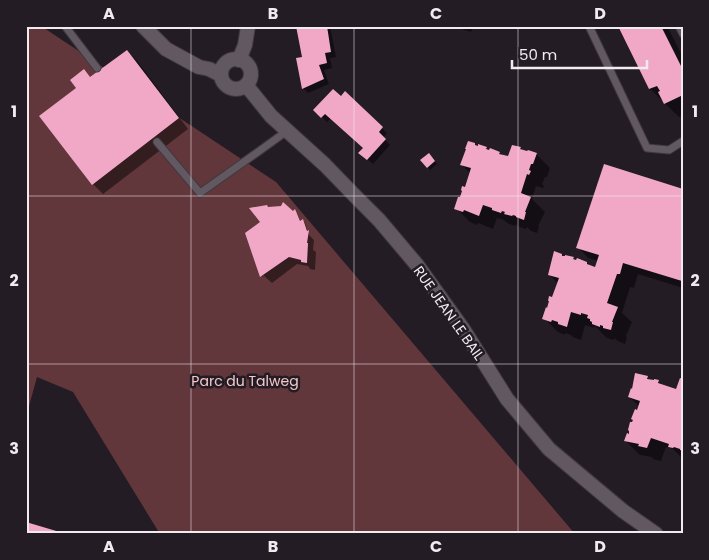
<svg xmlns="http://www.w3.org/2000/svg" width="709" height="560" viewBox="0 0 709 560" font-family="Poppins,sans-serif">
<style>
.green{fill:#62373b}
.shadow{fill:#0007}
.building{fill:#f1a8c7}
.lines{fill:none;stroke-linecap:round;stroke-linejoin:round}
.service-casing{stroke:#3f393f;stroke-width:9}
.minor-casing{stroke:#3f393f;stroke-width:16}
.tertiary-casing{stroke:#3f393f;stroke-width:16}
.service{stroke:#625861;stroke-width:7}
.minor{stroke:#625861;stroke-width:14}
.tertiary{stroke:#625861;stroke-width:14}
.grid{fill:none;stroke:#f1ebf0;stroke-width:1;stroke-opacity:0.55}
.labels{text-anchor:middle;stroke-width:5;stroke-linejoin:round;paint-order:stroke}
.street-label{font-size:14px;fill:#f1ebf0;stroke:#241c24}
.park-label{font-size:14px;fill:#f3c8ca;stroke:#241c24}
.neatline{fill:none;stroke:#f1ebf0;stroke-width:2}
.grid-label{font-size:16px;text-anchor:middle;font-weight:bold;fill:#f1ebf0}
</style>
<rect width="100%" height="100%" fill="#241c24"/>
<path class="green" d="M26 26H41L276 182 575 534H160L73 392 37 377 26 417Z"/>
<path class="shadow" d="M294 26H330L336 57 330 58 332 68 324 70 329 84 308 93 303 88 304 57 298 28H296Z
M460 26H473L471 32 462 29Z
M620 26H667L683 57V116L679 117 650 89Z
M126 51 137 61 188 129 103 194 93 184 91 78Z
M345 93 387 133 383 138 390 145 373 164 360 153 364 148 331 118 327 122 315 110 341 98Z
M513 146 520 149 523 151 536 154 550 168 547 177H545L542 184 544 186 543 188 536 186 532 199 545 212 538 226 539 227 537 233 531 231 527 227 526 229 519 227 516 224 515 226 507 223 504 220 497 218 493 229 478 223 477 225 470 222 456 208 466 188 471 174 461 164 478 148H486L489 152 499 153 502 156 509 158Z
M431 157 437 164 430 170 422 160Z
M683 190V288L638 274 634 288 630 287 622 313 632 322 626 336 627 337 625 344 618 341 614 338V340L607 338 595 326 594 328 585 325 581 340 573 337 571 335 565 333V335L558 332 544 318 553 299 558 284 549 274 562 255 566 259H573L577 262 587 263 590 266 596 268 598 261 588 258 578 247Z
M268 208 293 213 295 211 301 222 303 220 305 223 309 235 314 240 313 250 316 252 315 270 310 269 308 266 297 264 272 283 262 274 264 278 262 276 248 239 262 222Z
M647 378 650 381H658L663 386 677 390 683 380V459L673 449 666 447 661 461 653 459 652 457 640 455 626 441 629 436 639 406 629 397Z"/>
<path class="building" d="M296 26H327L331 52 325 53 327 63 319 65 324 79 302 89 296 58 302 57Z
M618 26H661L683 70V74H681L683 80 681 81 683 85V95L664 104 658 92 660 91 657 86 649 89Z
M127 50 179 118 92 185 39 116 76 88 70 80 84 69 90 77Z
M333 89 341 96 345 91 383 127 379 132 386 139 367 160 358 153 363 148 325 114 321 118 313 110Z
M468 141 475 143V145L478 146V144L487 147 486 149 489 150 490 148 500 152 499 154 508 156 512 145 521 147 520 149 527 151 528 150 537 153 533 164H531L529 170 531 171 529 175 527 174 521 193 531 197 525 212H526L524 220 516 217V216L513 215 512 216 504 214 505 212 502 211 501 213 492 210V208L483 205 479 216 464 210 463 212 454 209 458 197H460L462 191 461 190 462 186 465 187 471 168 460 165 466 149H465Z
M429 153 435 161 427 168 420 160Z
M604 164 683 189V280L682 281 623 263 620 274H617L607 303 618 307 612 322H613L611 330 603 328V326L600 325V327L592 324V322L590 321V319L587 318 588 315 581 313V315L571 312 567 327 558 324V322L552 320 551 322 542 319 546 307 547 308 549 301H548L549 296 552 297 559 278 548 275 554 251 562 254V256H565V255L574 257 573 259 576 260 577 258 587 262V264L595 267 599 255 576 248Z
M283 202 293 211 295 209 300 221 303 219 307 231 309 230 307 243H308L307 263 301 262V260L289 257 260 277 245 233 260 222 249 208 267 205 268 207 281 206Z
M635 373 648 376 647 379 654 380V379L659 380 658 383 676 389 680 378 683 379V451L680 450V449L674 447 673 448 668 447 669 444 651 438 647 448 638 446 639 444 624 441 627 433 629 434V431L628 430 630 422H632L633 420 631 419 635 409 637 410 640 401 628 397 631 388 632 389Z
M26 522 63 533V534H26Z"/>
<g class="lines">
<defs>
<path id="service" d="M65 26 97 68
M589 26 647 148 669 150 683 141
M679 26 683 34
M157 142 200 193 262 149 287 131"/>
<path id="minor" d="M239 60 245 45 248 26"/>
<path id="tertiary" d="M143 26 166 49 199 67 209 69 221 75
M221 74a15 15 0 1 1 30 0a15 15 0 1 1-30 0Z
M246 85 271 116 325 165 357 198 379 220 417 265 463 329 507 399 549 449 623 511 656 534"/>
</defs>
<use href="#service" class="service-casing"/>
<use href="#minor" class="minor-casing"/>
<use href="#tertiary" class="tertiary-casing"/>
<use href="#service" class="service"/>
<use href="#minor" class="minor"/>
<use href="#tertiary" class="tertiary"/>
</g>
<path class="grid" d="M191 26V534M354 26V534M518 26V534M26 196H683M26 364H683"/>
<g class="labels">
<g class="street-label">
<text transform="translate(449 313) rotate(55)" y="5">RUE JEAN LE BAIL</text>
</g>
<g class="park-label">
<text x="245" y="386">Parc du Talweg</text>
</g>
</g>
<rect width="709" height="560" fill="none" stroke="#241c24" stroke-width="55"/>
<path d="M512 60v8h135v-8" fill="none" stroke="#f1ebf0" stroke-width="2.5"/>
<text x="519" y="60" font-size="15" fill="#f1ebf0" stroke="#241c24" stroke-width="4" paint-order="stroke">50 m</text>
<rect x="28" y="28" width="654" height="504" class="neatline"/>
<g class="grid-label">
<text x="109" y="19">A</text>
<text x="273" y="19">B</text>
<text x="436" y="19">C</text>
<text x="600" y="19">D</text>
<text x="14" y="117">1</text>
<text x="695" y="117">1</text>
<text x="14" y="286">2</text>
<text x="695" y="286">2</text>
<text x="14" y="454">3</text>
<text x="695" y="454">3</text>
<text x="109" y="552">A</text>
<text x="273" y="552">B</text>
<text x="436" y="552">C</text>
<text x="600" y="552">D</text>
</g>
</svg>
